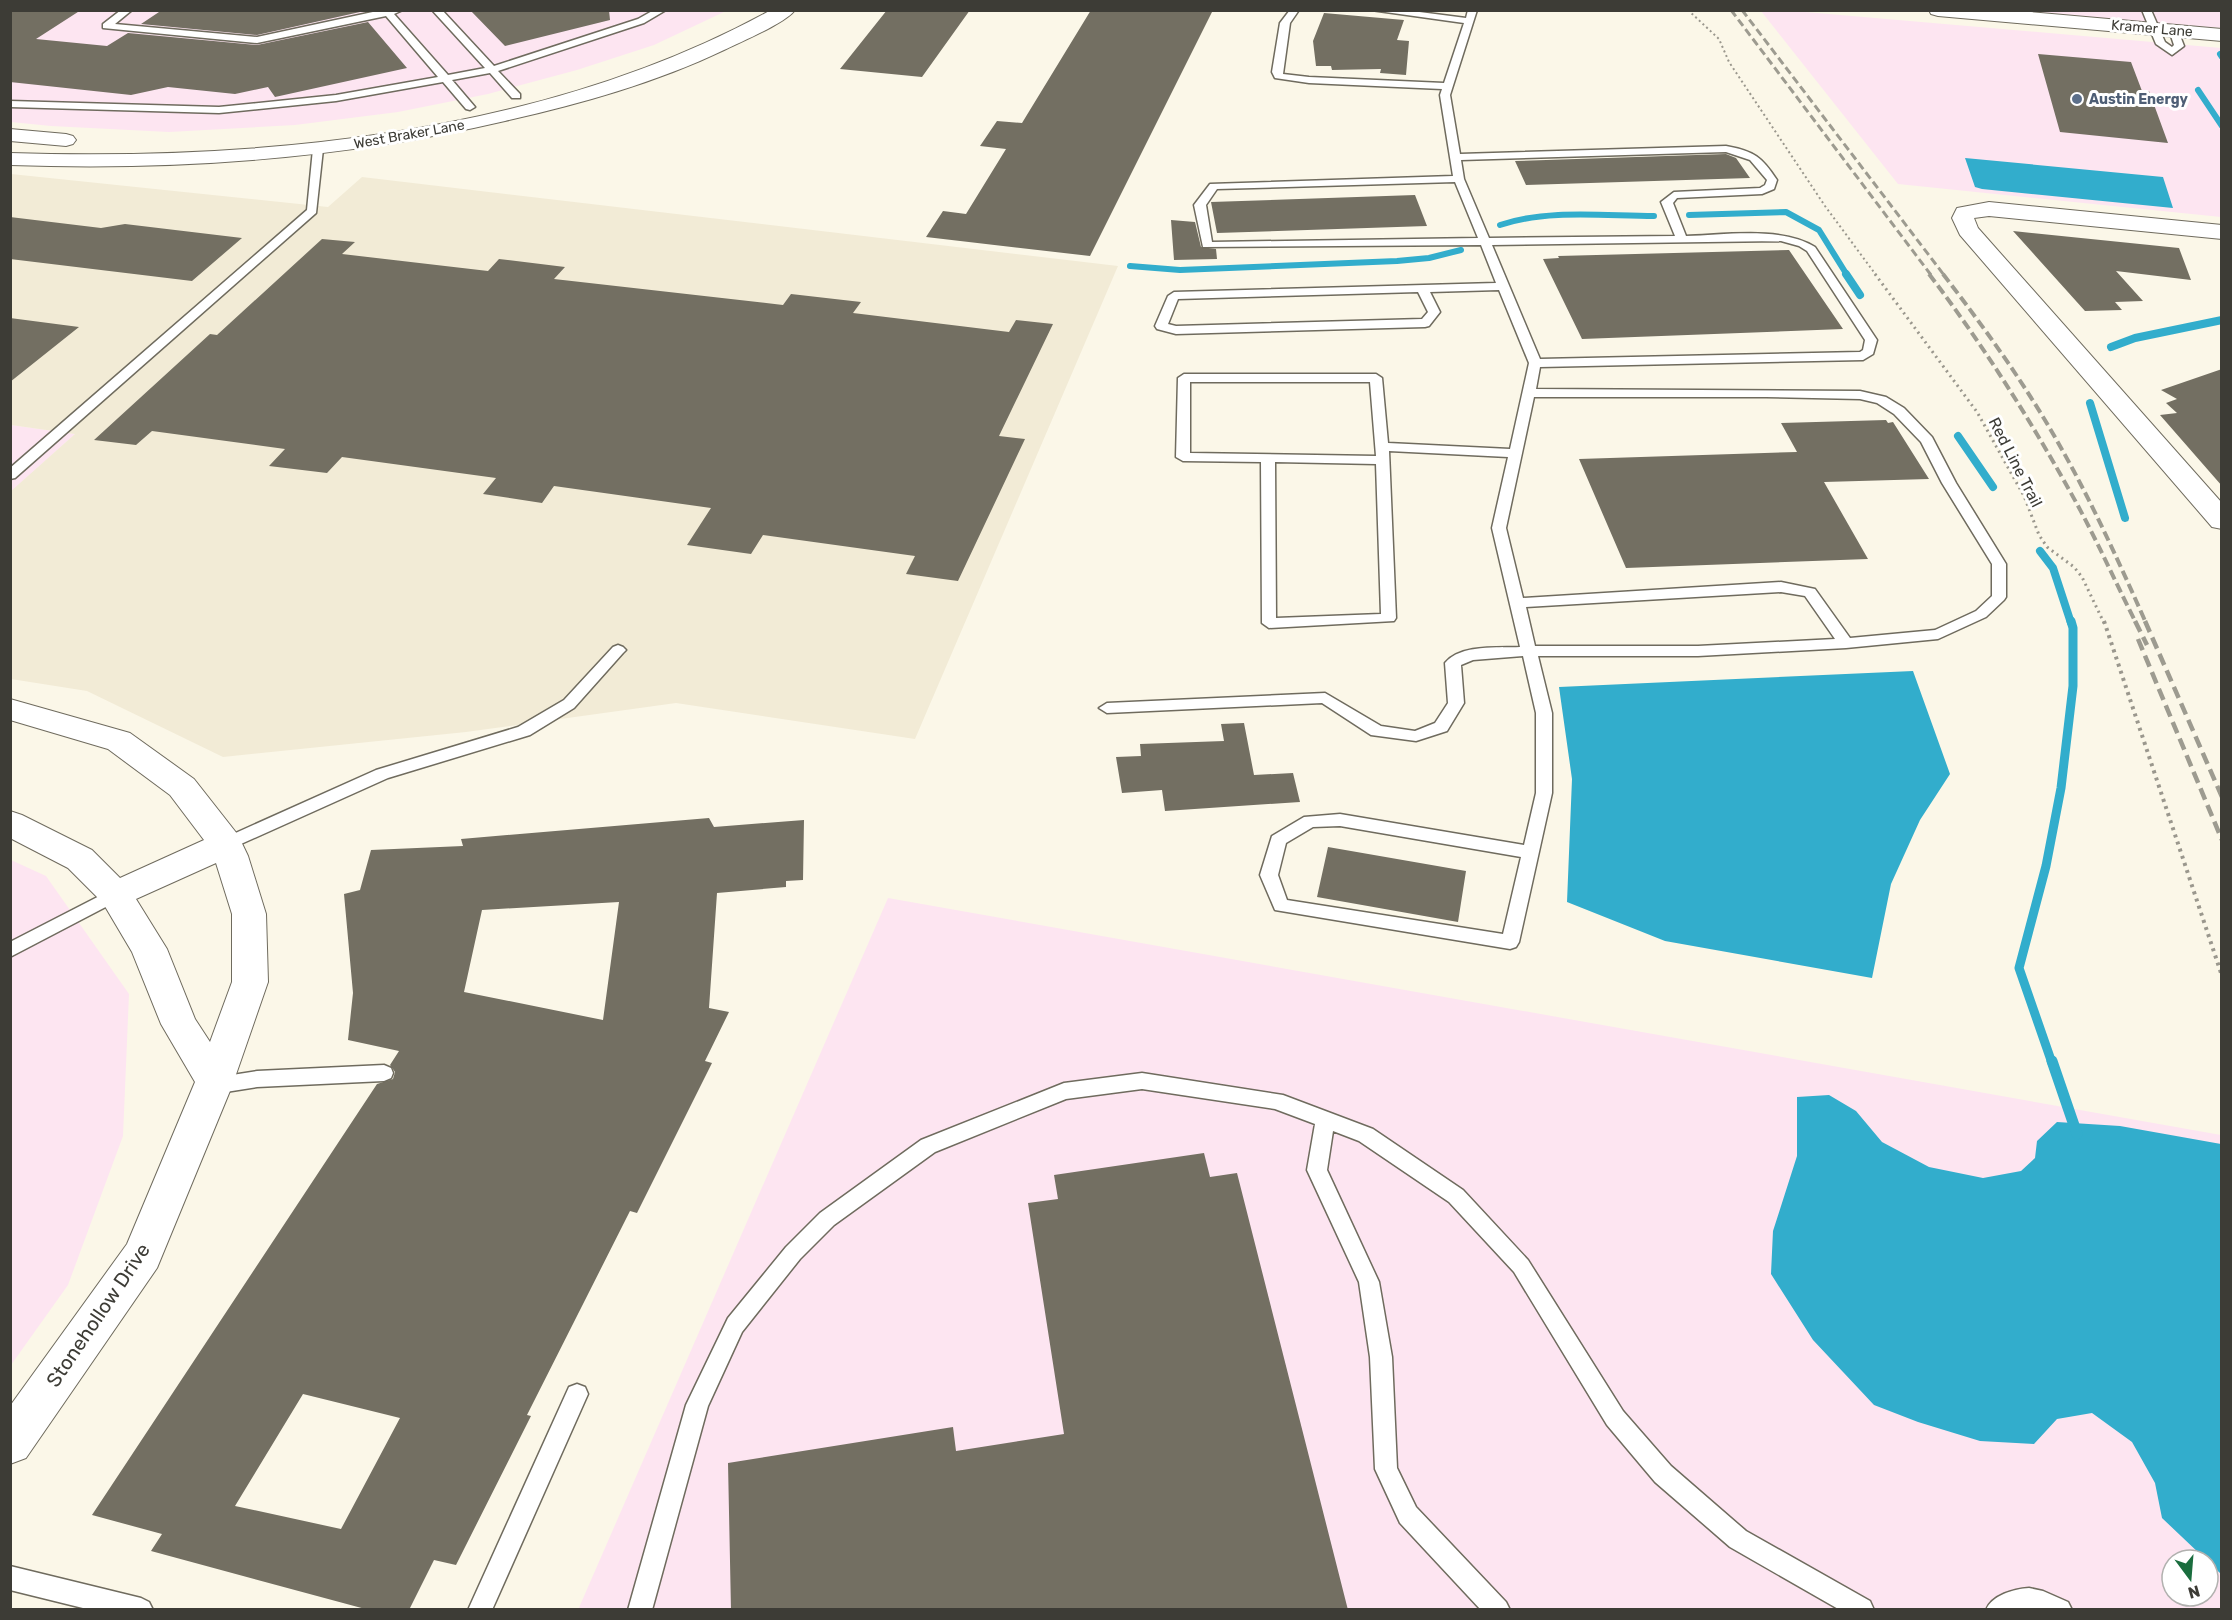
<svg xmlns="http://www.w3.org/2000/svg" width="2232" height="1620" viewBox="0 0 2232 1620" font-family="Rubik,sans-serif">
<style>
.commercial{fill:#fde5f1;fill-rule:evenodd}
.built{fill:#f2ebd6}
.water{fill:#32adcc}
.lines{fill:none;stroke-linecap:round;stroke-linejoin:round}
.stream-far3{stroke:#32adcc;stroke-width:6}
.stream-far2{stroke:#32adcc;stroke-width:8}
.stream-far1{stroke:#32adcc;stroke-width:9}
.stream{stroke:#32adcc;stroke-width:11}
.building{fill:#736f62;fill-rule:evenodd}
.service-casing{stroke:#6f6b5e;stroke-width:3}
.minor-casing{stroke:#6f6b5e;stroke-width:2}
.tertiary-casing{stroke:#6f6b5e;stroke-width:2}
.secondary-casing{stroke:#6f6b5e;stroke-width:2}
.path-far2{stroke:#9a978d;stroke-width:2;stroke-dasharray:2 3;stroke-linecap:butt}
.path-far1{stroke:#9a978d;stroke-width:3;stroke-dasharray:2 4;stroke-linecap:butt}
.path{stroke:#9a978d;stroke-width:4;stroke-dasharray:3 4.5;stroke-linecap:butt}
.service{fill:#fff;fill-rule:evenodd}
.minor{fill:#fff;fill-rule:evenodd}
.tertiary{fill:#fff;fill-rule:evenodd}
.secondary{fill:#fff;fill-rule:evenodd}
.rail-far2{stroke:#9d9b90;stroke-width:3;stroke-dasharray:8 4;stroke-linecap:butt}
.rail-far1{stroke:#9d9b90;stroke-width:4;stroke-dasharray:10 4.5;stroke-linecap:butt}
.rail{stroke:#9d9b90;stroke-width:4.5;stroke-dasharray:12 6;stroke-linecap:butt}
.service-dot{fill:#5c6f8a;stroke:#fff;stroke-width:2}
.labels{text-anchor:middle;stroke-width:6;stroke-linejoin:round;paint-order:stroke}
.far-street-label{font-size:14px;fill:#3d3c36;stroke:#fff}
.far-service-label{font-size:14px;font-weight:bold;fill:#4e5e75;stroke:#fff;text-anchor:start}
.street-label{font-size:16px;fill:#3d3c36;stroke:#fff}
.near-street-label{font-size:20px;fill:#3d3c36;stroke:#fff}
</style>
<rect width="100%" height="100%" fill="#fbf7e8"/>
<path class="commercial" d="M11 11H726L654 45 577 70 488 94 398 112 295 125 169 132 51 126 11 122Z
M1761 11H1794L2221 48V217L1898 184Z
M2007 11H2221V28Z
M11 425 75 434 11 492Z
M11 860 46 876 129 994 123 1136 68 1285 11 1365Z
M888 898 2221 1135V1609L578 1610ZM2172 1560H2208V1596H2172Z"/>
<path class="built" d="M11 174 328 207 362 177 1118 266 915 739 676 703 466 732 223 757 87 691 11 679 10 492 75 434 11 425Z"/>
<path class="water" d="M1965 158 2163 177 2173 208 1982 189 1975 187Z
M1913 671 1950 774 1920 820 1891 884 1872 978 1665 941 1567 902 1572 779 1559 687Z
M1829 1095 1856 1111 1882 1142 1929 1167 1983 1178 2021 1171 2035 1158 2037 1141 2057 1122 2120 1126 2221 1144V1574L2162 1518 2155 1483 2132 1442 2092 1413 2057 1419 2034 1444 1980 1441 1918 1422 1874 1405 1813 1340 1771 1274 1773 1231 1797 1156V1097Z"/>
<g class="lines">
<path class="stream-far3" d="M2220 54 2222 57
M2198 90 2222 126
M1689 215 1786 212 1819 230 1847 275
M1500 225C1548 209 1604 216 1654 216
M1130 266 1180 270 1397 261 1429 258 1461 250"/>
<path class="stream-far2" d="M1846 274 1860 295
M2111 347 2135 338 2222 320
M2090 403 2125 518
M1958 436 1993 487
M2040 551 2053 568 2071 623"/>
<path class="stream-far1" d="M2052 1063 2019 968 2046 866 2061 788 2073 686V628L2071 621"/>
<path class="stream" d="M2052 1061 2077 1134"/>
</g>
<path class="building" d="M10 10H81L36 39 107 46 128 33 257 45 368 22 407 68 275 97 268 87 235 94 168 87 131 95 10 82Z
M162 10H358L360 12 257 35 141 24Z
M470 10H609L610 20 505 46Z
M887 10H970L922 77 840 69Z
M1091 10H1213L1090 256 926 237 943 211 966 214 1006 149 980 146 997 121 1022 123Z
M1324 13 1404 20 1397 40 1409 41 1406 75 1380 73 1381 69 1332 70 1331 66H1316L1313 41Z
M2038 54 2131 62 2142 91H2149L2168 143 2060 132Z
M1726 154 1736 158 1750 178 1526 185 1515 161Z
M1415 195 1427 226 1217 233 1211 202Z
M10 217 101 228 125 224 242 238 192 281 10 259Z
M1171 220 1195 222 1201 247 1216 249 1217 259 1174 260Z
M2013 231 2179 248 2191 280 2116 271 2143 301 2115 302 2122 310 2085 311Z
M322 239 355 242 342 254 488 271 499 259 565 267 554 279 783 305 791 294 861 302 853 313 1009 332 1016 320 1053 324 999 436 1025 439 958 581 906 574 915 556 763 535 751 554 687 545 711 508 554 486 542 503 483 494 496 478 342 457 327 473 269 466 285 449 152 431 136 445 94 440 210 334 217 335Z
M1789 250 1843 329 1582 339 1543 259 1559 258 1558 256Z
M10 318 79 327 10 382Z
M2222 369V486L2160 415 2177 413 2166 403 2177 399 2161 390Z
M1886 420 1888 423 1893 422 1929 479 1824 482 1868 559 1626 568 1579 459 1797 452 1781 423Z
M1244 723 1254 775 1293 773 1300 802 1165 811 1162 790 1122 793 1116 757 1141 756 1140 744 1224 741 1221 724Z
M709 818 714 827 804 820 803 880 786 881V887L717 893 709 1008 729 1012 705 1061 712 1063 637 1213 630 1211 527 1415 531 1416 456 1565 434 1560 409 1610H369L151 1551 162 1534 92 1515 377 1084 393 1079 395 1072 390 1065 399 1051 348 1040 353 993 344 894 360 890 371 850 463 846 461 839ZM619 902 603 1020 464 992 482 910ZM303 1394 400 1418 341 1529 235 1506Z
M1328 847 1466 871 1458 922 1317 897Z
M1204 1153 1210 1177 1237 1173 1348 1610H731L728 1463 953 1427 956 1451 1064 1434 1028 1203 1058 1199 1054 1175Z"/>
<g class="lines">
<defs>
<path id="service" d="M121 10H132L115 24 257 37 382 10H403L394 14 448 75 485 68 432 10H442L494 66 638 19 654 10H666L644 23 498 71 520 94V98H512L490 73 452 80 475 107 470 110 466 109 443 82 336 101 219 113 10 107V101L219 107 336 95 438 77 386 16 257 43 103 28V24Z
M1290 10H1299L1290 23 1283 74 1309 77 1444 83 1464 23 1371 10H1404L1466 18 1468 10H1477L1450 95 1460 154 1726 146C1754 151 1762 157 1777 180L1774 189 1762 194 1677 198 1673 203 1686 236C1724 235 1782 226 1815 247L1877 340 1873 354 1863 360 1540 367 1536 389 1860 391 1886 397 1904 408 1932 437 1956 483 2006 564V597L2004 600 1986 617 1938 639 1846 648 1698 656H1538L1552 713V793L1519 942 1516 947 1510 949 1281 911 1275 910 1260 875 1272 836 1304 817 1340 814 1524 845 1536 793V713L1523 656 1473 660 1461 665 1464 703 1447 731 1416 741 1371 735 1322 703 1107 713 1099 708 1107 703 1325 693 1381 726 1415 731 1435 723 1448 703 1445 663C1460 644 1499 648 1520 647L1492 528 1508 457 1389 451 1396 618 1394 621 1269 628 1262 623 1261 462 1183 461 1176 457 1178 378 1184 374H1376L1382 378 1388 443 1510 449 1529 363 1499 290 1430 292 1440 312 1429 326 1425 327 1176 334 1157 329 1155 326 1168 296 1174 292 1496 283 1481 245 1203 247 1194 205 1210 184 1453 176 1440 95 1442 89 1309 83 1275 78 1272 72 1280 23ZM1726 152 1750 160 1767 180 1765 185 1760 188 1674 192 1661 202 1675 236 1489 238 1464 179 1461 160ZM1455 182 1478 238 1212 242 1206 205 1217 189ZM1781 241 1799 246 1807 251 1865 340 1863 350 1860 352 1540 359 1492 245ZM1418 292 1428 312 1422 319 1176 326 1168 324 1178 299ZM1190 382H1370L1376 456 1190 453ZM1534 397H1766L1860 399 1877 403 1894 414 1921 442 1942 483 1992 564V596L1976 611 1935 630 1850 638 1815 589 1781 582 1523 598 1506 528ZM1275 462 1376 464 1381 614 1276 618ZM1781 592 1805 596 1835 639 1698 646H1535L1526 607ZM1340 826 1521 857 1503 934 1287 900 1278 875 1286 843 1313 827Z
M2142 10H2151L2165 42 2172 47 2174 45 2169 30 2177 28 2184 46 2172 55 2156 44Z
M318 146 323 149 316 213 15 478 10 479V468L307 210 313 149Z
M618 645 623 647 626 650 623 653 574 708 530 735 388 778 232 848H220L218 844 220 840 376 770 518 727 564 700 613 647Z
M115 888 121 889 124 894 121 899 10 957V942Z
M384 1065 391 1068 393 1073 391 1078 384 1081 257 1087 213 1094 206 1091 204 1086 206 1081 213 1078 257 1071Z
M1142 1073 1283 1095 1373 1129 1463 1190 1528 1260 1623 1411 1671 1466 1746 1531 1870 1601 1874 1610H1840L1730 1547 1655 1482 1607 1425 1514 1272 1449 1202 1359 1141 1333 1131 1327 1170 1379 1282 1392 1357 1397 1468 1416 1507 1506 1602 1510 1610H1481L1400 1523 1375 1469 1370 1357 1359 1282 1307 1170 1315 1124 1275 1109 1142 1089 1066 1099 935 1152 834 1225 800 1259 742 1332 708 1406 652 1610H628L686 1405 728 1318 786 1247 820 1213 921 1140 1064 1083Z
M577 1384 585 1387 588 1394 492 1610H468L569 1387Z
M10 1566 141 1598 149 1602 153 1610H91L10 1590Z
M2029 1588 2043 1591 2068 1602 2072 1610H1986C1992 1595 2014 1589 2029 1588Z"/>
<path id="minor" d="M1989 202 2222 225V239L1989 216 1974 218 1978 228 2222 503V529L2212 527 1960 235 1952 218 1957 208Z
M10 699 130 733 194 779 238 835 248 856 266 914 268 982 232 1086 157 1268 26 1458 10 1464V1406L127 1244 195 1082 161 1024 132 952 103 903 68 868 10 838V811L22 815 92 850 120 878 204 840 170 795 108 749 10 720ZM216 863 232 914V982L210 1042 195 1019 167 949 136 899Z"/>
<path id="tertiary" d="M1929 10H2008L2222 29V41L1938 16 1931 14Z"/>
<path id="secondary" d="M771 10H795C786 23 740 42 724 50 655 83 580 104 505 121 342 159 177 171 10 165V153C263 161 546 134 771 10Z
M10 129 66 134 73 136 76 140 73 144 66 146 10 141Z"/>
</defs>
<use href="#service" class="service-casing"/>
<use href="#minor" class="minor-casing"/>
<use href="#tertiary" class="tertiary-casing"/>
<use href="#secondary" class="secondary-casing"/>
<path class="path-far2" d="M1688 10 1719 39 1729 62 1825 206 1876 275"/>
<path class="path-far1" d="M1875 274 1977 412 2024 496 2039 535 2047 547 2074 567 2082 577 2104 623"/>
<path class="path" d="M2104 621 2222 976"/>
<use href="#service" class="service"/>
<use href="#minor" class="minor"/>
<use href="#tertiary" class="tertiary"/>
<use href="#secondary" class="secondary"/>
<path class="rail-far2" d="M1731 10 1931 275
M1742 10 1944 275"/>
<path class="rail-far1" d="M1929 274C1984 346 2033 424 2077 504 2098 543 2116 583 2136 623
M1943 274C1983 326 2023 381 2056 439 2090 498 2118 560 2146 623"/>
<path class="rail" d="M2135 621 2147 645
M2145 621 2222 797
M2138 639 2222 840"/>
</g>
<circle class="service-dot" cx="2077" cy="99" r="6"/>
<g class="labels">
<g class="far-street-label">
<text transform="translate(2152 28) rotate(5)" y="5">Kramer Lane</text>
<text transform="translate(409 134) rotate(-10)" y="5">West Braker Lane</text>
</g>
<g class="far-service-label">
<text x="2089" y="104">Austin Energy</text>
</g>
<g class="street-label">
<text transform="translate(2016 462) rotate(63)" y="6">Red Line Trail</text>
</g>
<g class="near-street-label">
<text transform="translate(98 1315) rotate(-56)" y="7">Stonehollow Drive</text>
</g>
</g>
<rect width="2232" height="1620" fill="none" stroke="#3d3c36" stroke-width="24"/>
<g transform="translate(2190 1578) rotate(164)"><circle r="28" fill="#ffffff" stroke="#b1b1af" stroke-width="1.5"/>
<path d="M0-4.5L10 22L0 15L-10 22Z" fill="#1a6d3e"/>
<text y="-9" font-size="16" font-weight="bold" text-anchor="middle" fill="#3d3c36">N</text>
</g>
</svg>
